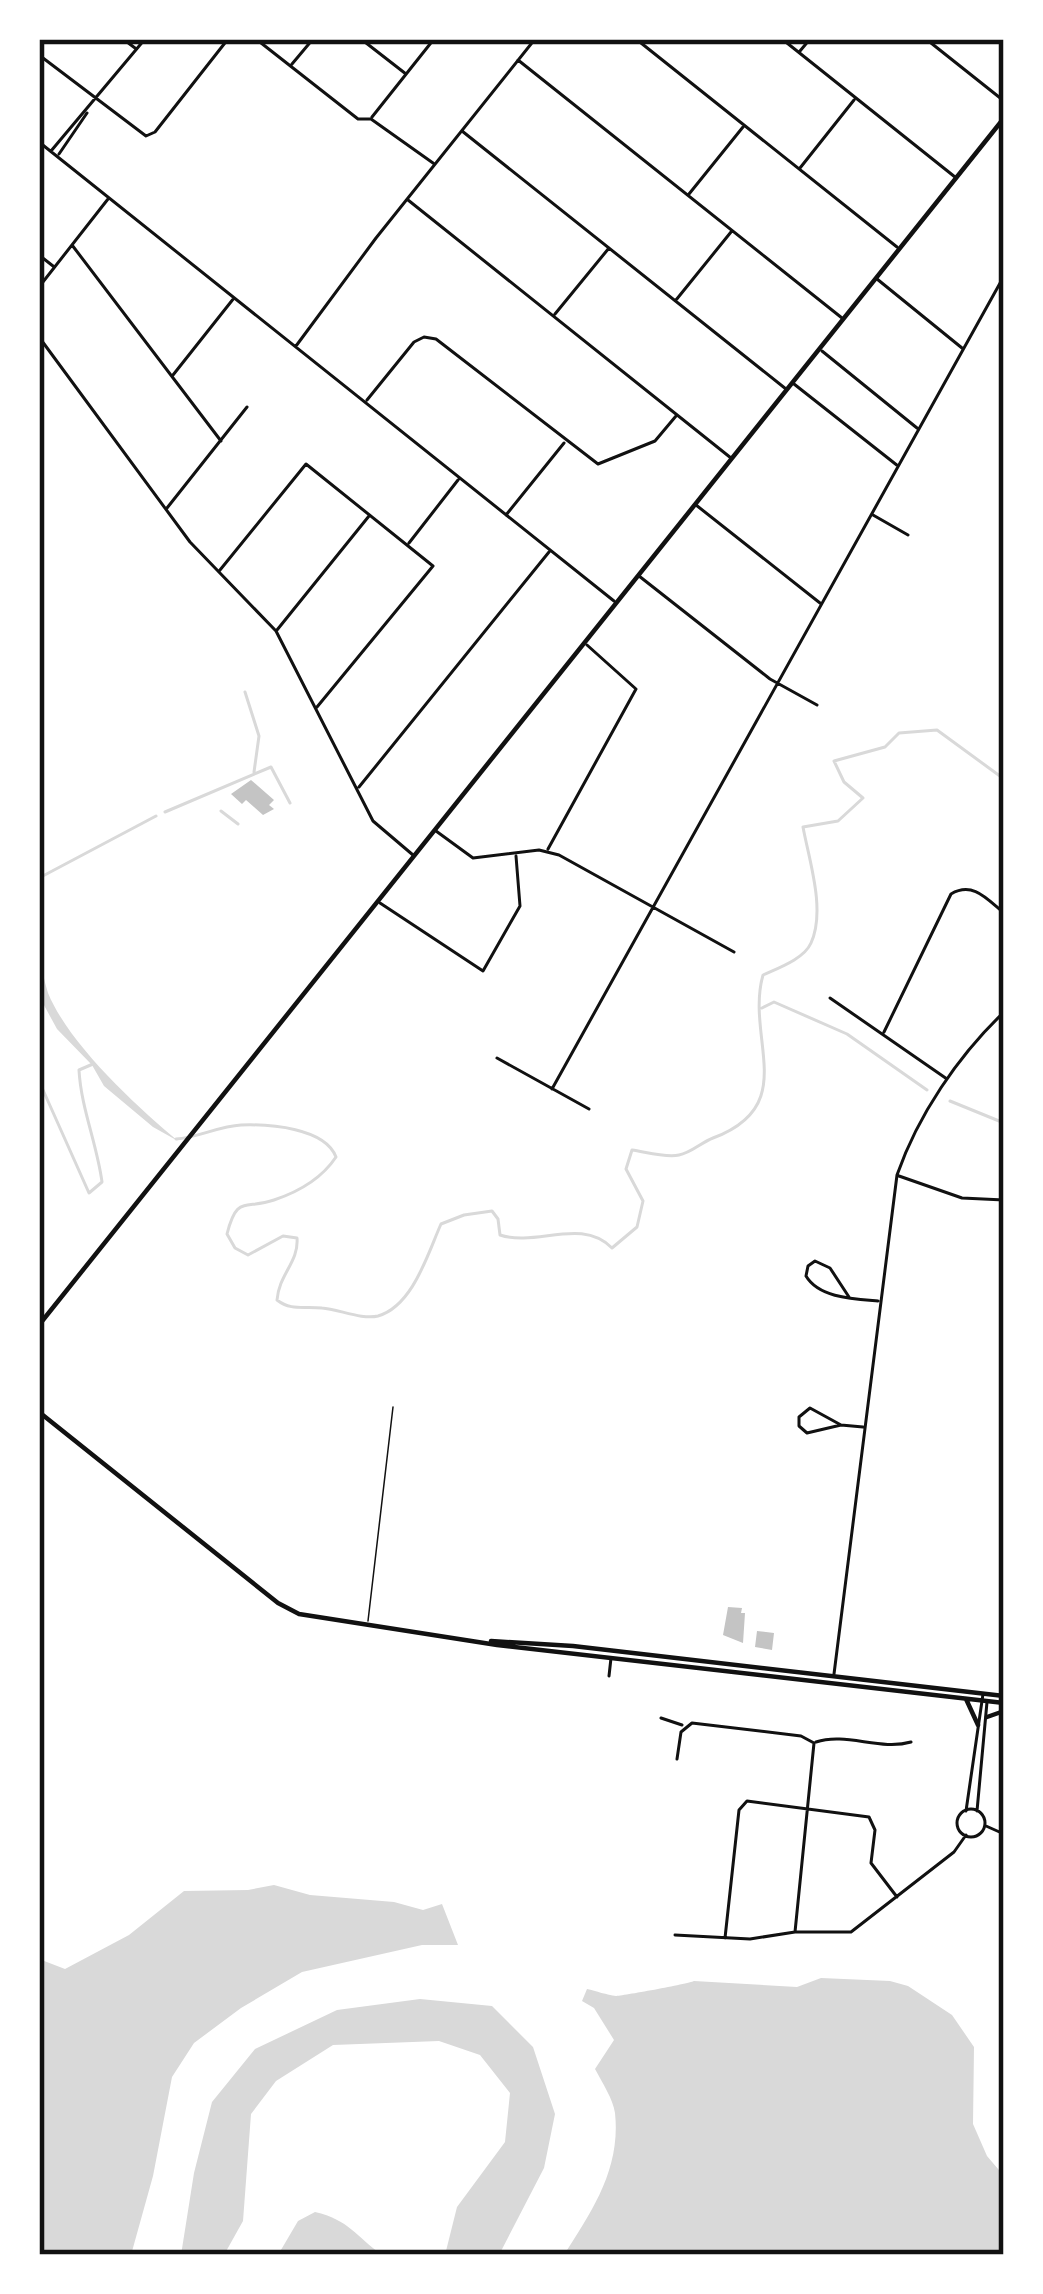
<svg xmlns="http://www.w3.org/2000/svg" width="1043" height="2294" viewBox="0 0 1043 2294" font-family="Jost,sans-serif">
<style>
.water{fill:#d9d9d9}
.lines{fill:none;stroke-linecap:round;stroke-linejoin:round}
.stream{stroke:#d9d9d9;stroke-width:3}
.building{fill:#c4c4c4}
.service{stroke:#111;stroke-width:1.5}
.minor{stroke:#111;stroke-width:3}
.secondary{stroke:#111;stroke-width:4.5}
.neatline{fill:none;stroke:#111;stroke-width:4.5}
</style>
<rect width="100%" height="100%" fill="#fff"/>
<path class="water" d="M39 956C42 968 44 981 48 993 69 1044 135 1105 178 1141L153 1127 104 1086 92 1065 57 1029 39 996Z
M274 1885 310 1895 394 1902 423 1910 442 1904 458 1945H422L302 1972 241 2008 194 2043 172 2077 153 2176 131 2255H39V1959L65 1969 129 1935 184 1891 248 1890Z
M821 1978 890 1981 908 1986 952 2015 974 2047 973 2124 987 2156 1004 2176V2255H564C592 2211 621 2169 615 2113 613 2099 602 2082 595 2069L614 2040 594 2008 582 2001 587 1989C596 1991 607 1995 616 1996 621 1996 688 1984 694 1981L797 1987Z
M420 1999 492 2006 533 2047 555 2114 544 2168 499 2255H445L457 2207 505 2142 510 2093 480 2055 439 2041 333 2045 276 2081 251 2114 243 2221 224 2255H181L194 2173 212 2102 255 2049 337 2010Z
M315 2212C349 2220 356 2236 382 2255H278L298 2221Z"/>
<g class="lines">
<path class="stream" d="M245 692 259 736 254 772
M221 811 238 824
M165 812 271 767 290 803
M39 878 156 816
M762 1008 774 1002 847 1034 927 1090
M39 1081 89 1193 102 1182C97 1144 81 1108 79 1070L93 1064
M950 1101 1004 1123
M176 1139C197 1138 219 1126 241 1125 270 1124 325 1128 336 1157 322 1178 298 1192 274 1200 244 1210 237 1195 227 1234L235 1248 248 1255 283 1236 297 1238C299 1262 279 1274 277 1300 291 1311 304 1306 322 1308 338 1309 362 1320 378 1316 413 1306 428 1253 441 1224L464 1215 492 1211 498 1219 500 1235C537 1247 581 1217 612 1248L637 1227 643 1201 626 1169 632 1150C646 1152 666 1158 679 1155 691 1153 702 1142 713 1138 801 1105 745 1039 763 975 778 968 804 959 811 943 826 910 809 860 803 827L838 821 863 798 844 782 834 761 885 747 899 733 937 730 1004 779"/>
</g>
<path class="building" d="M251 780 274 800 269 805 274 809 263 815 246 800 242 804 231 794Z
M728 1607 742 1608 741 1613H745L743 1643 723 1635Z
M757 1631 774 1633 772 1650 755 1647Z"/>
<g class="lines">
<path class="service" d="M368 1621 393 1407"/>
<path class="minor" d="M123 39 135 48
M256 39 358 119H371L433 163
M361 39 406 74
M636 39 897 247
M782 39 955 177
M926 39 1004 101
M800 51 810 39
M39 55 146 136 155 132 228 39
M518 60 842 318
M292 64 313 39
M372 117 434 39
M462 131 786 389
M39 142 614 601
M51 151 145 39
M59 154 87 113
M800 168 854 100
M689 194 743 127
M408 200 731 458
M72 245 221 441
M39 255 53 266
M877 279 962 348
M39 287 108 199
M676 300 731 232
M555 314 609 248
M39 337 190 542 276 631 373 821 413 855
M296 346 376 238 535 39
M822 351 917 428
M173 375 234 298
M794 384 898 466
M367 400 414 342 424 337 436 339 598 464 655 441 676 416
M696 505 820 603
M167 508 247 407
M506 515 564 443
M873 515 908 535
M409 543 458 480
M220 570 306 464 433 566 317 707
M639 576 770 679 817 705
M277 630 369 516
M359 787 549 552
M436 831 473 858 539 850 559 855 734 952
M548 849 636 689 587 645
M380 903 483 971 520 906 516 856
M830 998 947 1079
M884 1032 951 894C973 881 987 899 1004 913
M497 1058 589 1109
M552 1089 1004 276
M899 1176 962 1198 1004 1200
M849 1297 830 1268 815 1261 808 1266 806 1276C819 1298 854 1299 878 1301
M841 1425 810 1408 799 1417V1426L807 1433 841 1425 863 1427
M834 1674 897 1175C918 1115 958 1056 1004 1012
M609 1676 611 1658
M661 1718 682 1725
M816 1742C846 1732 880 1751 911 1742
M677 1759 681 1732 692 1723 801 1736 814 1743 795 1932
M957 1823a14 14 0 1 1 28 0a14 14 0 1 1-28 0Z
M966 1811 983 1694
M977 1811 987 1702
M986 1826 1004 1834
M675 1935 750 1939 795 1932H851L954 1852 966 1835
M725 1938 739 1810 747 1801 869 1817 875 1830 871 1863 897 1897"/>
<path class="secondary" d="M39 1325 1004 118
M39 1412 278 1603 299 1614 497 1645 1004 1703
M491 1641 573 1646 1004 1696
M966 1699 978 1725
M987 1717 1004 1711"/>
</g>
<rect width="1043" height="2294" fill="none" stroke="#ffffff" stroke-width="84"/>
<rect x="42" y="42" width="959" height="2210" class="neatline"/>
</svg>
